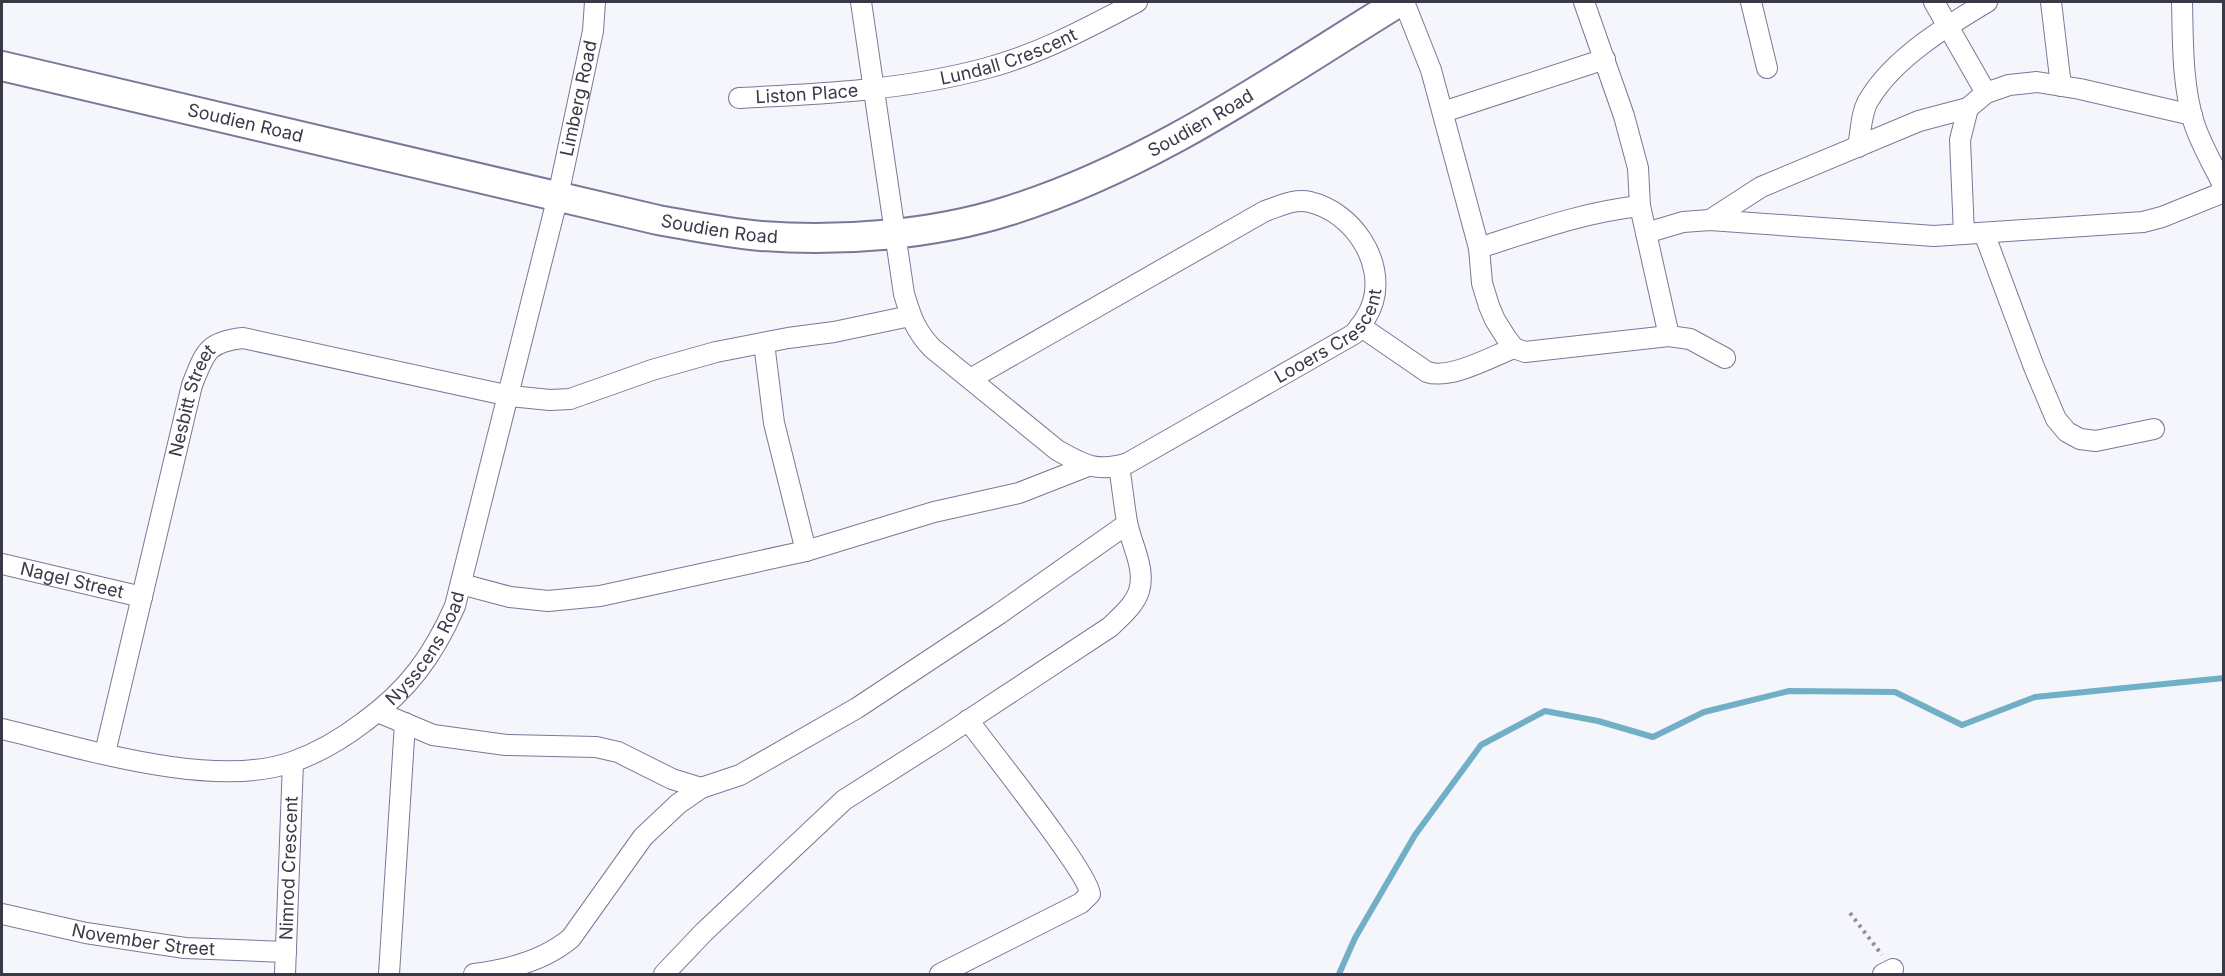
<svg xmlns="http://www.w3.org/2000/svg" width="2225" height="976" viewBox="0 0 2225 976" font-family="Inter,sans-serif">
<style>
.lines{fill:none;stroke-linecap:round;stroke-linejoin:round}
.stream{stroke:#70afc6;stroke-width:6}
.street-casing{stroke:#7a7899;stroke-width:22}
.secondary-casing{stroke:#7a7899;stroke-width:32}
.path{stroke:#8f8e99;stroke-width:4;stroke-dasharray:3 4.5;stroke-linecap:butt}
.street{stroke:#fff;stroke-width:20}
.secondary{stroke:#fff;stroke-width:28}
.labels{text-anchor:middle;stroke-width:4.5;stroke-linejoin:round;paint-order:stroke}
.street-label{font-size:18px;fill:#3a3947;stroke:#fff}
</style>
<rect width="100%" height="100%" fill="#f5f5fc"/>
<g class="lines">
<path class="stream" d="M1339 974 1355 938 1415 835 1481 745 1545 711 1598 721 1653 737 1704 712 1789 691 1895 692 1962 725 2035 697 2224 678"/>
<defs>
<g id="street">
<path id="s1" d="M861 2 904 294C911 317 915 330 932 348L1057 450C1083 465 1098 473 1128 463L1354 334C1362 324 1369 315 1373 302 1385 260 1352 212 1310 202 1295 198 1280 206 1265 211L972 378"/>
<path d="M1404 2 1431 70 1479 248 1482 283 1489 306 1495 320 1507 339 1514 348 1525 352 1669 336 1690 339 1725 358"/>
<path d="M1584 2 1624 116 1638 168 1640 206 1669 336"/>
<path d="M1751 2 1767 68"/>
<path d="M1934 2 1986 93"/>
<path d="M2051 2 2061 86"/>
<path d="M2182 2C2183 42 2182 84 2194 123 2201 145 2214 166 2224 187"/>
<path id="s2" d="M739 98C822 94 906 90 987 68 1040 54 1089 27 1137 2"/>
<path d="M1443 112 1605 59"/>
<path d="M1858 147C1861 132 1861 110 1870 98 1895 57 1947 26 1987 2"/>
<path d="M1710 220 1761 187 1919 121 1968 108"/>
<path d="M1646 233 1683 222 1710 220 1934 236 2143 222 2162 217 2224 192"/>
<path d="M1984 233 2034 367 2056 419 2067 432 2080 439 2096 441 2154 429"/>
<path d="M1964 234 1960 140 1968 108 1986 93 2009 85 2037 82 2080 89 2192 115"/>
<path d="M1479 248C1532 231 1584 212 1640 206"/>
<path d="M1360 326 1427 372C1450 380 1491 357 1514 348"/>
<path d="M764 343 774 423 806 551"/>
<path id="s3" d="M2 564 142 597"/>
<path d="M461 584 510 597 548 601 600 596 806 551 934 512 1019 493 1088 466"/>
<path d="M378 712 433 735 506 745 596 747 618 752 672 779 701 788 740 775 857 708 999 614 1127 524"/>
<path id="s4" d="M2 729C82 748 213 790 292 762 318 753 343 738 364 722 408 690 433 656 455 606L558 196 593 31 595 2"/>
<path id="s5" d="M105 753 192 385C205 353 206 342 243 338L510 396 550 400 570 399 652 370 716 352 788 338 834 332 910 316"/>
<path id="s6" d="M2 914 86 933 185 948 286 952"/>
<path id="s7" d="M285 974 293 762"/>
<path d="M389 974 405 723"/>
<path d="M474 974C507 970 545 960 571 938L643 837 678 804 701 788"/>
<path d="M664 974 704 932 844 800 940 739 1110 627C1120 617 1134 606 1139 591 1146 568 1131 544 1127 522 1124 504 1122 485 1119 466"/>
<path d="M940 974 1081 903 1090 894C1089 873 987 746 968 720"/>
<path d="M1883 974 1893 969"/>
</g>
<g id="secondary">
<path id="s8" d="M2 66 658 220C692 226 726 233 761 236 840 242 932 235 1008 211 1150 167 1274 79 1399 2"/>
</g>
</defs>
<use href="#street" class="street-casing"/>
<use href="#secondary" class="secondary-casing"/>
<path class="path" d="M1850 913 1882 955"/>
<use href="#street" class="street"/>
<use href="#secondary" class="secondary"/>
</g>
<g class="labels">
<g class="street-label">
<text dy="6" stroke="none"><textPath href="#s2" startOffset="274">Lundall Crescent</textPath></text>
<text dy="6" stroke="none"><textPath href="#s2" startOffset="68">Liston Place</textPath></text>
<text dy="6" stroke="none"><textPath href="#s4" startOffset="1050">Limberg Road</textPath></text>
<text dy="6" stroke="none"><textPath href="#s8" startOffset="1240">Soudien Road</textPath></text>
<text dy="6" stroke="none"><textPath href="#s8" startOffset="250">Soudien Road</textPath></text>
<text dy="6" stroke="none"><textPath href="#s8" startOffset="736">Soudien Road</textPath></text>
<text dy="6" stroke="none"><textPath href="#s1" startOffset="834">Looers Crescent</textPath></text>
<text dy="6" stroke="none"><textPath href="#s5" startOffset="363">Nesbitt Street</textPath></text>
<text dy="6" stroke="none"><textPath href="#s3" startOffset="72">Nagel Street</textPath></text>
<text dy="6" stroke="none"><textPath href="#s4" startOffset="476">Nysscens Road</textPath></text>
<text dy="6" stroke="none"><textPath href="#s7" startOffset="106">Nimrod Crescent</textPath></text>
<text dy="6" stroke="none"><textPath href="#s6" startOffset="144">November Street</textPath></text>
</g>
</g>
<rect width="2225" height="976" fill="none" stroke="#3a3947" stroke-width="6"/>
</svg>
